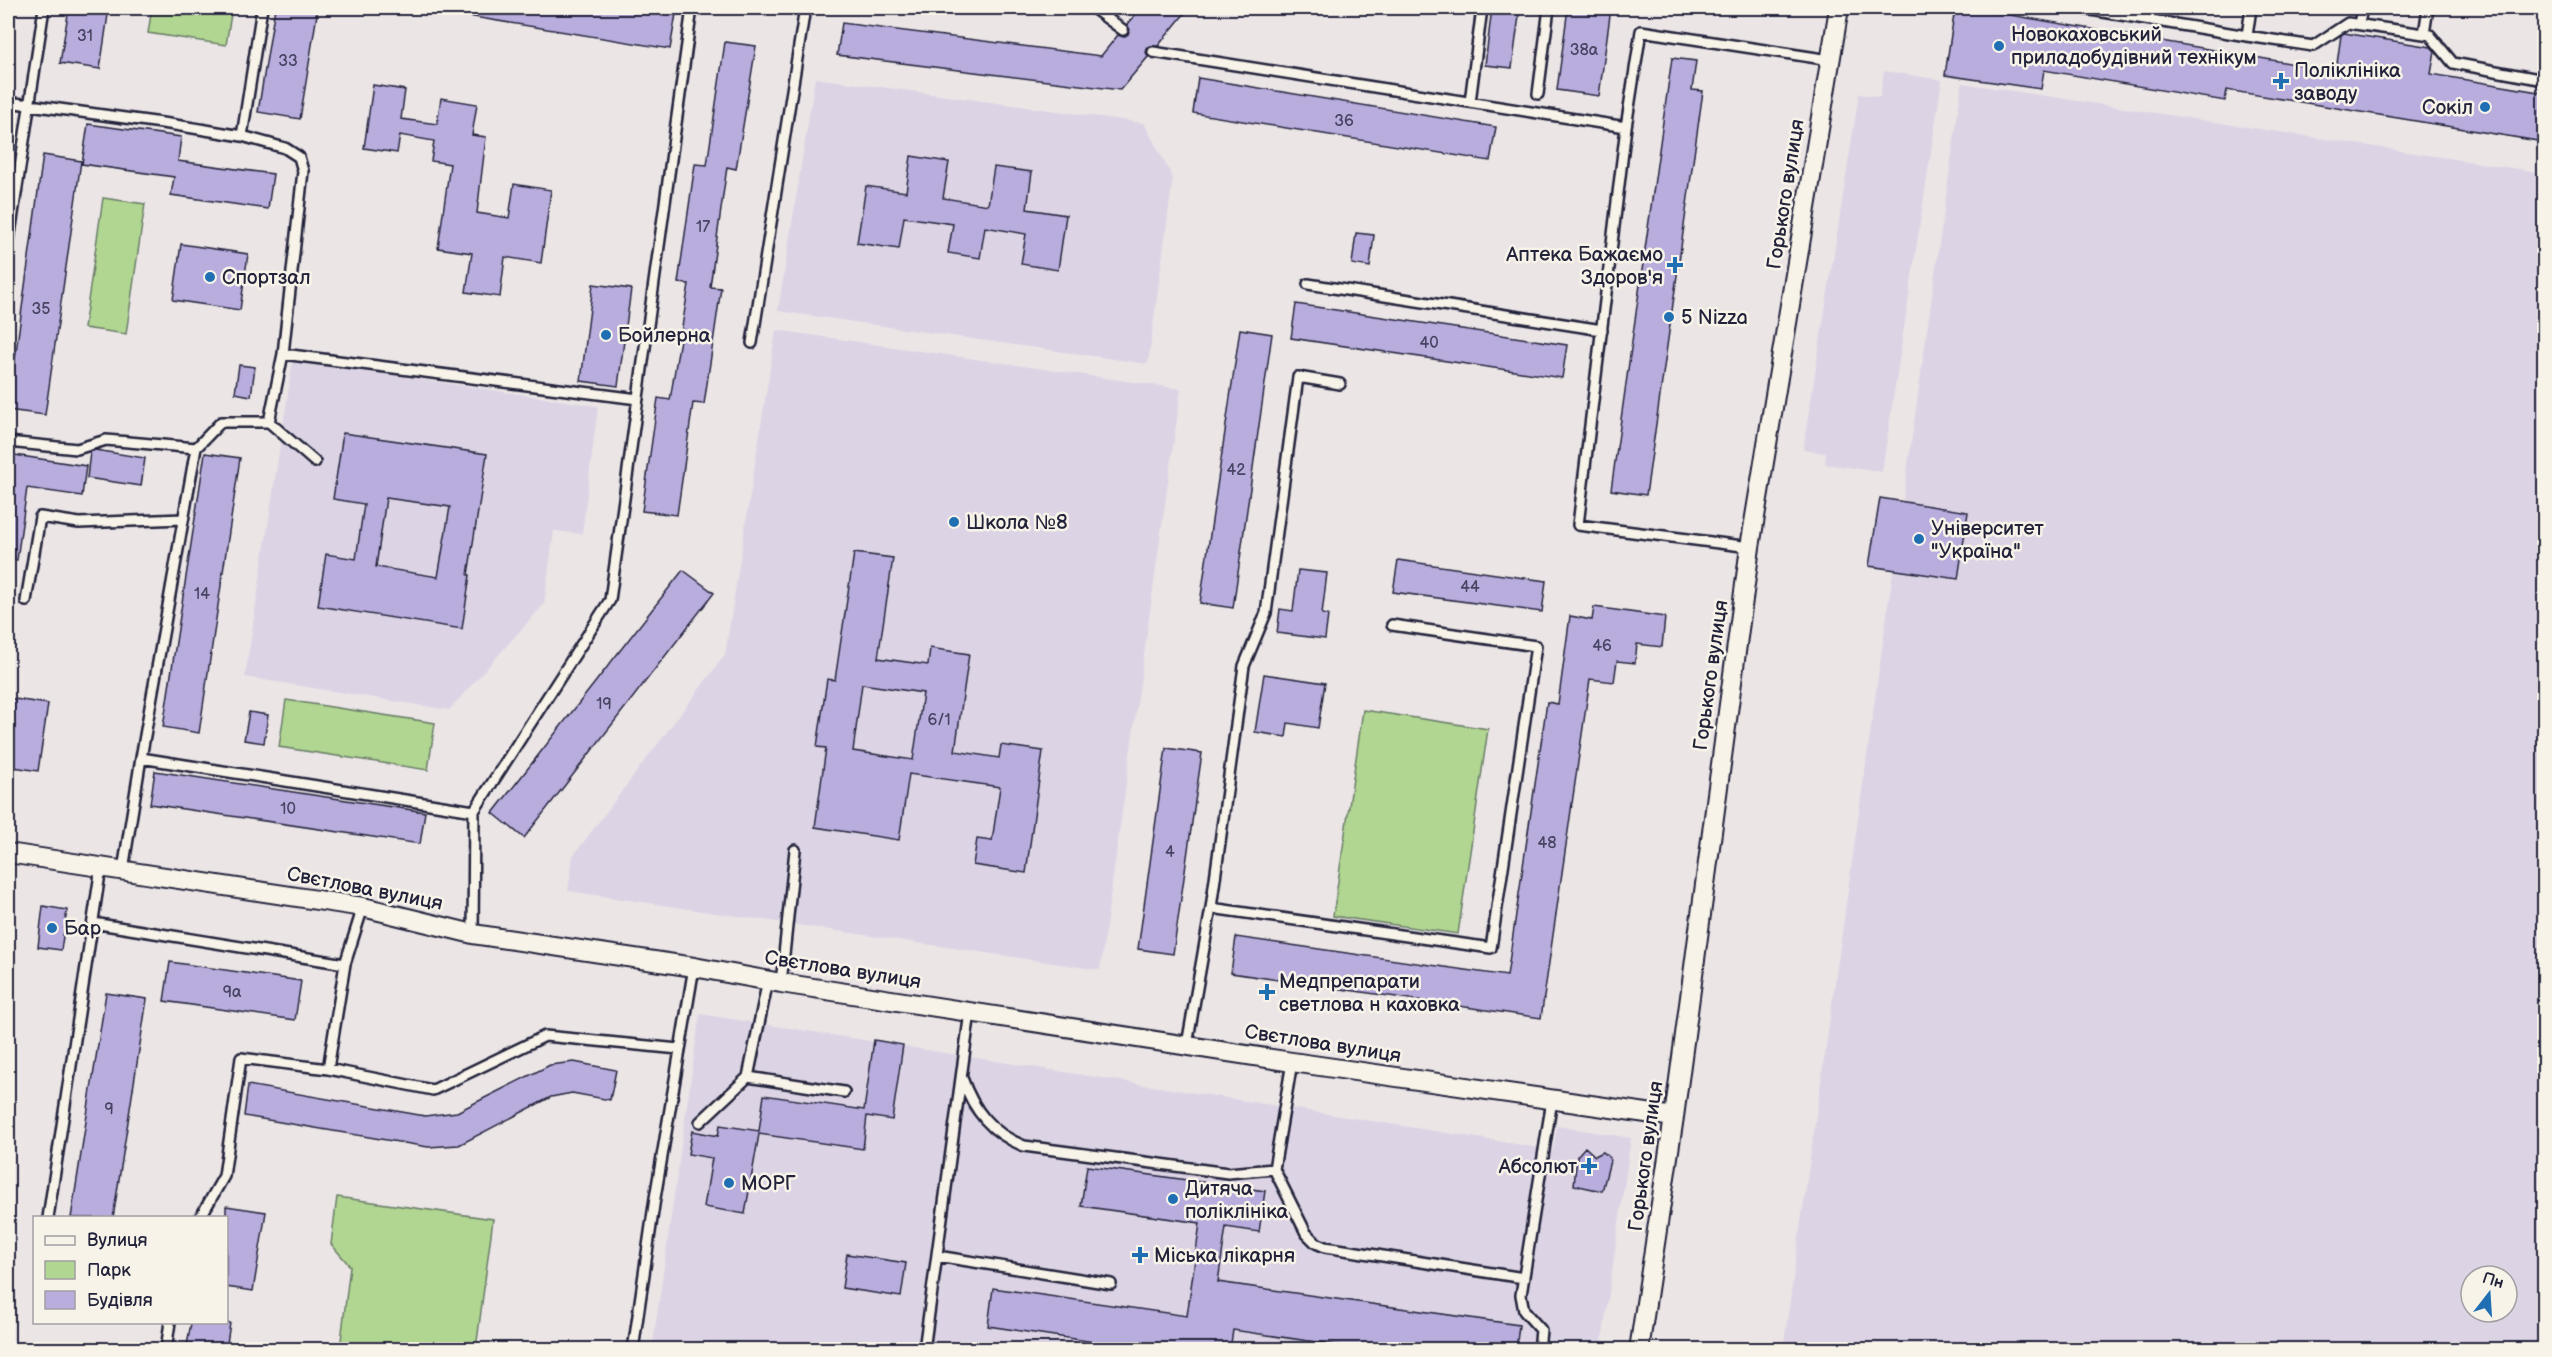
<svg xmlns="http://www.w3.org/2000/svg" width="2552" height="1357" viewBox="0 0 2552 1357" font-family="'Balsamiq Sans',sans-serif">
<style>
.built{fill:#dcd4e4;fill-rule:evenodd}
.green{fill:#b0d692;stroke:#697c66;stroke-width:1.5}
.building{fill:#b9adde;stroke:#22223b;stroke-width:1.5;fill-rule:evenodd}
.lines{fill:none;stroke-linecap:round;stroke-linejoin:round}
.service-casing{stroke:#22223b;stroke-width:14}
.minor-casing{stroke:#22223b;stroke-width:22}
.service{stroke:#f7f3e8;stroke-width:9}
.minor{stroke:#f7f3e8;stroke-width:18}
.poi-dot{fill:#1f6fb2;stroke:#f7f3e8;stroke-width:2}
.labels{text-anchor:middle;stroke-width:5;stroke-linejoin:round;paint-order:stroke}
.number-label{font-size:16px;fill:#484564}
.poi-label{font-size:20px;fill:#22223b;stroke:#f7f3e8;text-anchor:start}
.street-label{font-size:20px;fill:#22223b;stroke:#f7f3e8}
</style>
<rect width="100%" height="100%" fill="#ebe5e6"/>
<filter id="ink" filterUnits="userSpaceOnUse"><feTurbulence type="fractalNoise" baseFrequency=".0167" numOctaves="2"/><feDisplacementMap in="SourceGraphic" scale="12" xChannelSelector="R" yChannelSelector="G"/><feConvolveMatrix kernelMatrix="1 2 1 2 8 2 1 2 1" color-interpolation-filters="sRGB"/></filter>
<g filter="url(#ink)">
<path class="built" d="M1884 71 1942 80 1882 472 1825 464 1826 453 1803 450 1859 94 1880 97Z
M815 78 1144 123 1173 178 1148 364 778 311Z
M1962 83 2544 173V1349L1783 1350ZM2471 1276H2507V1312H2471Z
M776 330 1181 389 1100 970 568 891 573 856 725 655Z
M293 360 598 406 582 534 554 531 544 604 449 710 245 677Z
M700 1014 1553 1150 1557 1126 1631 1138 1601 1349 652 1350Z"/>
<path class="green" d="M152 8H232L226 45 148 33Z
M103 198 145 204 126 334 84 328Z
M286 700 435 723 428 770 279 747Z
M1363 710 1488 729 1458 934 1333 916Z
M337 1197 493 1219 476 1349H340L350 1266 331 1244Z"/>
<path class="building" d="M69 8H109L100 69 60 63Z
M275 8H318L300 119 258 112Z
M468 8H677L670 49 467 16Z
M1141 8H1189L1158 46 1148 47 1146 52 1148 57 1120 90 837 55 842 23 1101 56 1118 35 1123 37 1128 34 1130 30 1127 24Z
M1492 8H1520L1512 68 1485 65Z
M1568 8H1611L1599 96 1557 90Z
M1955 8H1969L2336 71 2341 35 2344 33 2431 47 2435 51 2431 74 2544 93V142L2227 90 2225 101 2044 70 2041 89 1945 75Z
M725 42 756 46 736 169 727 167 710 287 721 288 704 404 693 403 677 515 642 511 658 398 670 400 689 284 678 283 695 164 707 165Z
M1672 58 1696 61 1692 90 1703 91 1646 495 1611 490Z
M1198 78 1496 127 1490 161 1193 113Z
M373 85 405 90 401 119 437 124 441 98 477 104 472 135 486 137 477 213 509 218 514 184 551 190 541 263 505 257 500 297 466 292 472 253 438 248 450 164 431 161 434 141 400 135 397 153 364 148Z
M88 124 181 137 178 161 273 174 268 209 171 195 174 177 82 164Z
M43 155 81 161 45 415 8 410Z
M911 156 949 162 943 198 988 205 994 167 1032 172 1027 209 1066 215 1058 270 1021 264 1026 234 985 227 980 258 948 253 953 224 904 217 899 249 857 243 866 186 906 192Z
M1356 233 1374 235 1370 267 1352 264Z
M181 244 248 254 240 310 173 300Z
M593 284 631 289 618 386 581 381Z
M1296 304 1567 345 1562 378 1291 338Z
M1240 329 1272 334 1233 608 1200 603Z
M239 365 255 367 251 396 235 393Z
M343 433 487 454 468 575H470L462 629 318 606 326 554 356 559 364 504 333 499ZM386 498 450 507 438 577 376 567Z
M95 450 145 458 141 486 87 478 90 452Z
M205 453 240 458 199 733 163 727Z
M8 454 86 466 82 496 27 488 17 560 8 559Z
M1880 498 1968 512 1958 579 1869 566Z
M854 553 893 558 878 658 928 665 930 648 969 654 955 751 999 758 1001 745 1043 751 1026 873 973 865 977 839 992 841 1000 787 909 774 899 840 815 827 826 748 817 747 827 679 835 680ZM862 684 923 693 913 760 853 751Z
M1398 560 1546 581 1542 612 1393 592Z
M683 570 714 593 524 838 493 813Z
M1298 570 1327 573 1322 614 1328 615 1325 639 1277 633 1280 609 1293 611Z
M1594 607 1665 617 1662 647 1637 644 1635 663 1617 661 1614 682 1590 679 1541 1018 1231 973 1236 937 1507 976 1547 702 1558 704 1570 616 1592 620Z
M1264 674 1325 683 1318 728 1288 723 1286 737 1255 732Z
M8 698 48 704 38 771 8 766Z
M249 712 268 715 264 743 244 740Z
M1166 748 1202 753 1173 954 1138 949Z
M155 771 425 812 420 844 150 804Z
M43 906 67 910 61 950 38 947Z
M170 962 301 981 295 1020 164 1001Z
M106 993 147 999 113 1218H71Z
M874 1040 903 1045 892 1120 867 1116 863 1149 759 1134 745 1214 704 1207 712 1158 688 1154 692 1131 718 1136 720 1125 759 1131 764 1095 864 1110Z
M574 1062 616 1070 610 1100 572 1093 551 1097 459 1145 428 1147 244 1116 248 1085 425 1116 457 1112 550 1065Z
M1585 1147 1595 1156 1603 1152 1609 1157 1610 1161 1602 1191 1574 1185 1577 1156Z
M1087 1166 1265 1191 1259 1232 1226 1227 1218 1282 1519 1325 1516 1350H1370L1233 1330 1230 1350H1148L988 1326 993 1288 1187 1316 1200 1223 1081 1206Z
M226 1206 266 1212 253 1291 226 1287Z
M847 1254 906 1263 901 1297 842 1288Z
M191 1323H230L226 1350H186Z"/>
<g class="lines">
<defs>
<path id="service" d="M1093 8 1123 30
M2079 8 2247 36
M2251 8 2247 36 2313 46 2348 23 2424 34 2430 35 2453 63 2544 80
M2359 24 2362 8
M2424 34 2428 8
M1153 52 1626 127 1641 31 1830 60
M1538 94 1549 8
M8 102 169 124 242 136 262 8
M1470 102 1482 8
M1626 127 1578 525 1750 547
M8 247 44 8
M1308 284 1602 330
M752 343 805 8
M283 354 638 399
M269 422 315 462
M8 442 77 449 106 440 196 448 141 758 123 870
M196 448 221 422H269L283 354 303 171 299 157 285 148 242 136
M26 601 40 517 79 523 183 519
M141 758 474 811
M1211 908 1491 948 1536 646 1392 625
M93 923 345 964
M473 934 474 811 610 600 692 8
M781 983 795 850
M1187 1045 1211 908 1244 666 1266 613 1298 377 1340 384
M1292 1062 1274 1169 1306 1233 1316 1243 1325 1247 1524 1278
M328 1069 345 964 363 907
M748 1077 844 1092
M962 1078C974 1111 991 1133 1024 1146L1228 1173 1274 1169
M700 1122 748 1077 768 980
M48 1218 101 867
M200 1218 224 1176 241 1058 328 1069 433 1090 545 1036 679 1049
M937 1256 1111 1284
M166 1350 170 1322
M633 1350 655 1198 694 967
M924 1350 970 1012
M1539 1350 1541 1330 1524 1311 1521 1295 1552 1100"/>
<path id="minor" d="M8 853 363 907 473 934 694 967 781 983 1292 1062 1674 1117
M1639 1350 1674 1117 1750 547 1839 8"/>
</defs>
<use href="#service" class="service-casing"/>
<use href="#minor" class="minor-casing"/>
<use href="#service" class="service"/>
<use href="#minor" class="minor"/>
</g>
</g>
<g class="poi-dot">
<circle cx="1999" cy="46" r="6"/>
<path d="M2278 72h6v6h6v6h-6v6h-6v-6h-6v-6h6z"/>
<circle cx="2485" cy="107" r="6"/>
<path d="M1672 256h6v6h6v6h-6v6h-6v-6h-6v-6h6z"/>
<circle cx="210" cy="277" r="6"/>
<circle cx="1669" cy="317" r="6"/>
<circle cx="606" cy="335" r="6"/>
<circle cx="954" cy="522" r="6"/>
<circle cx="1919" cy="539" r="6"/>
<circle cx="52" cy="928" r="6"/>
<path d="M1264 983h6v6h6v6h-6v6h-6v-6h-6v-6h6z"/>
<path d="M1586 1157h6v6h6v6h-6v6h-6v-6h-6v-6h6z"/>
<circle cx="729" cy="1183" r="6"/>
<circle cx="1173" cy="1199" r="6"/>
<path d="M1137 1246h6v6h6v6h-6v6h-6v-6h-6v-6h6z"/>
</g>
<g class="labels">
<g class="number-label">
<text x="85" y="41">31</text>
<text x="1584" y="55">38а</text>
<text x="288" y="66">33</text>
<text x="1344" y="126">36</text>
<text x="703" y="232">17</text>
<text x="41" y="314">35</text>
<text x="1429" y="348">40</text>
<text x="1236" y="475">42</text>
<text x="1470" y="592">44</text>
<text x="202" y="599">14</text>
<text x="1602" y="651">46</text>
<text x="604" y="709">19</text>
<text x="939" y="725">6/1</text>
<text x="288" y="814">10</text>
<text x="1547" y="848">48</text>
<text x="1170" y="857">4</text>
<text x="232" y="997">9а</text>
<text x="109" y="1114">9</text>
</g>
<g class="poi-label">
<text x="2011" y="41">Новокаховський<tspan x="2011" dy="23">приладобудівний технікум</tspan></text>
<text x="2294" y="77">Поліклініка<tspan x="2294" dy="23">заводу</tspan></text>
<text x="2473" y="114" text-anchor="end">Сокіл</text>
<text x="1663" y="261" text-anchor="end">Аптека Бажаємо<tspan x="1663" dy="23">Здоров'я</tspan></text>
<text x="222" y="284">Спортзал</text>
<text x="1681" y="324">5 Nizza</text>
<text x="618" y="342">Бойлерна</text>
<text x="966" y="529">Школа №8</text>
<text x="1931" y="535">Університет<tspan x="1931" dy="23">"Україна"</tspan></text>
<text x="64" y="935">Бар</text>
<text x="1279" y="988">Медпрепарати<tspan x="1279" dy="23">светлова н каховка</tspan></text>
<text x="1577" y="1173" text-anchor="end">Абсолют</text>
<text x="741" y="1190">МОРГ</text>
<text x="1185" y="1195">Дитяча<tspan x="1185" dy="23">поліклініка</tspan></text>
<text x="1154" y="1262">Міська лікарня</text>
</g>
<g class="street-label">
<text transform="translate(1785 194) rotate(-81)" y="7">Горького вулиця</text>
<text transform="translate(1710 675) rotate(-82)" y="7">Горького вулиця</text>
<text transform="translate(365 888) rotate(11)" y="7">Свєтлова вулиця</text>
<text transform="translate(843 969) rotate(9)" y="7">Свєтлова вулиця</text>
<text transform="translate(1323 1043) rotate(9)" y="7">Свєтлова вулиця</text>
<text transform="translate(1645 1156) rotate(-82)" y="7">Горького вулиця</text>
</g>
</g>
<rect width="2552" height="1357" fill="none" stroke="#f7f3e8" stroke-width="30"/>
<rect x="15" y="15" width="2522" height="1327" fill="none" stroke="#22223b" stroke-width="2" filter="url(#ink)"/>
<rect x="33" y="1216" width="195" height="108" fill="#f7f3e8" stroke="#a29fa3" stroke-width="1.5"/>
<rect x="45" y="1236" width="30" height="9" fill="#f7f3e8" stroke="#a29fa3" stroke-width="1.5"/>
<text x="87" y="1246" font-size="18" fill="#22223b">Вулиця</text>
<rect x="45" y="1261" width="30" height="18" fill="#b0d692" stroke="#a29fa3" stroke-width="1.5"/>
<text x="87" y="1276" font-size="18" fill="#22223b">Парк</text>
<rect x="45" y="1291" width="30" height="18" fill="#b9adde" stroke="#a29fa3" stroke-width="1.5"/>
<text x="87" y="1306" font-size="18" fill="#22223b">Будівля</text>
<g transform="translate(2489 1294) rotate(17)"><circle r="28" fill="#f7f3e8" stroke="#a29fa3" stroke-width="1.5"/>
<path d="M0-4.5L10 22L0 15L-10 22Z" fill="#1f6fb2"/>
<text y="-9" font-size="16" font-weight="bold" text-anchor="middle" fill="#22223b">Пн</text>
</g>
</svg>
